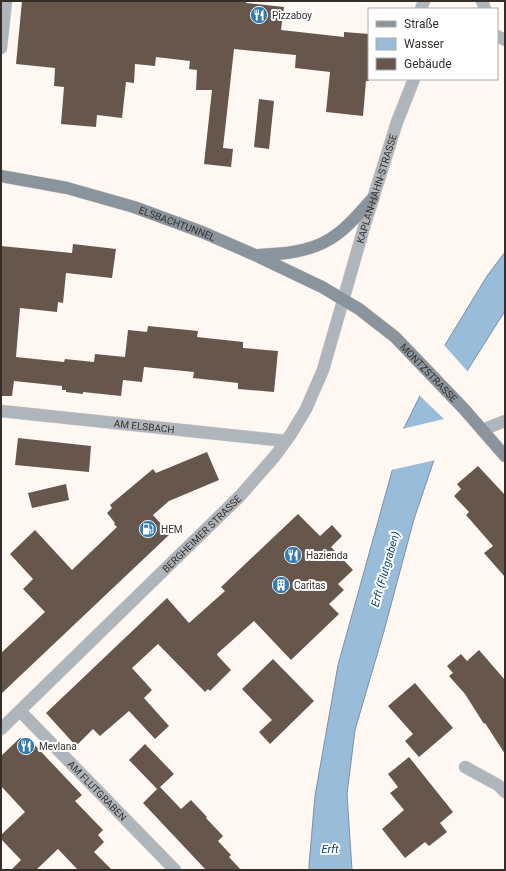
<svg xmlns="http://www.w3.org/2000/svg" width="506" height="871" viewBox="0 0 506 871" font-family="Roboto,sans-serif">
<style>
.water{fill:#99bcd9;stroke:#7b91a4}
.pier{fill:#fff7f2}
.building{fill:#66564c}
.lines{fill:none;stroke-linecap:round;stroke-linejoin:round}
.minor-casing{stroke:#dbd3ce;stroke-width:13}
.tertiary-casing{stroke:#dbd3ce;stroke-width:13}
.secondary-casing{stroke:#dbd3ce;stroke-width:13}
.minor{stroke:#aeb5bb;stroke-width:12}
.tertiary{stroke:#aeb5bb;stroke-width:12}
.secondary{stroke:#8a949d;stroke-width:12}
.labels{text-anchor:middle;stroke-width:4;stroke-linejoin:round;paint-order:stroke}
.poi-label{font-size:10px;fill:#352e29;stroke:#fff;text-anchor:start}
.street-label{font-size:10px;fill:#352e29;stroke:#fff}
.water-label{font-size:11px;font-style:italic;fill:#0a446b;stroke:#fff}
</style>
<rect width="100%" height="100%" fill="#fff7f2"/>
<path class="water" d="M505 252V311L467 371 434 460 414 519 384 631 355 730 347 794 352 870H309V865L315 796 338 665 404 428 445 345 487 276Z"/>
<path class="pier" d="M443 344 469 373 436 460 391 470 402 429 444 419 418 394Z"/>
<path class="building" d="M22 1H247L246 3 284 7 281 30 344 37V32L369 34V81H366L363 116 326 112 330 72 295 68 296 55 234 49 223 148 233 149 231 167 204 164 212 90H196L197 70 189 69 190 61 156 57 155 66 135 64 134 83 126 82 122 118 97 115 96 127 61 124 64 87 54 86 55 68 16 64Z
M259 99 274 101 269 149 254 147Z
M73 244 116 249 112 278 66 273 63 303 58 302 57 312 20 308 16 357 64 362 65 359 94 362 95 354 125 357 128 330 147 332 148 326 198 331 197 337 243 342V348L278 351 274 392 238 389V383L193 378 194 372 144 367 142 382 123 380 121 396 83 392V394L66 392V390H62V386L14 381 12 396H1V246L72 253Z
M18 438 91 446 89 472 15 465Z
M207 452 219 480 169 501 153 515 170 534 1 694V653L45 612 23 589 33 579 10 554 35 530 72 570 117 527 114 524 115 523 107 513 112 508 110 505 153 469 156 473Z
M478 466 505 495V577L484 553 493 546 466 515 469 512 454 496 461 489 457 484Z
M66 484 69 500 32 508 28 493Z
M298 514 320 536 332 525 342 536 331 547 353 570 338 584 344 590 329 604 339 614 291 660 254 621 218 653 217 655 231 670 210 691 208 689 205 692 158 644 132 668 152 690 144 698 169 726 155 739 129 711 100 736 93 729 76 746 46 713 167 598 189 623 225 591 221 587Z
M479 650 505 680V754L485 723 484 724 465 694 449 676 453 673 447 666 461 654 467 661Z
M273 659 314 701 270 744 259 732 272 720 242 689Z
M415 683 453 728 419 757 405 741 413 734 388 706Z
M20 738H28L82 795 75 801 103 830 98 835 104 842 94 852 112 870H78L58 849 36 870H11L21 860 1 839V835L25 812 1 786V756Z
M145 744 174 774 160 787 181 809 191 800 207 817 206 818 223 836 218 841 231 855 229 857 241 870H206L143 803 157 789 129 760Z
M409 757 453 812 440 823 447 832 429 846 425 842 405 858 382 829 404 810 390 793 398 787 388 774Z"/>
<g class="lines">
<defs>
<g id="minor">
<path d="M497 36 505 40"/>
<path d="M1 48 6 1"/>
<path id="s1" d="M1 411 286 441"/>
<path d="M482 430 505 421"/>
<path id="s2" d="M20 711 175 870"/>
<path d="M465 767 498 785 505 792"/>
</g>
<g id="tertiary">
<path d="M482 1 485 9"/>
<path d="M421 9 424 1"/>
<path id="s3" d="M1 729 240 496 275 456 291 434 306 409 323 370 365 224 397 122 414 79"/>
</g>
<g id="secondary">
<path id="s4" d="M1 176 67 188 134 207 202 232 255 255 322 287 359 309 395 337 464 409 505 456"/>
<path d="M259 255C283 254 309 252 330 239 347 229 360 212 373 198"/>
</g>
</defs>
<use href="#minor" class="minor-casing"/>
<use href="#tertiary" class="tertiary-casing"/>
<use href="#secondary" class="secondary-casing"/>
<use href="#minor" class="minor"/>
<use href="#tertiary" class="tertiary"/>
<use href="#secondary" class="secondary"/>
</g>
<defs>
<symbol id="restaurant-disc" viewBox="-11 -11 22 22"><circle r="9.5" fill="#347bb0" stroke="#fff"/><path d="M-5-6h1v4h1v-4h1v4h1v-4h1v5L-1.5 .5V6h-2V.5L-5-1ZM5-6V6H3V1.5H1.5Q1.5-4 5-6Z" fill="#fff"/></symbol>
<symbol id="fuel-disc" viewBox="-11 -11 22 22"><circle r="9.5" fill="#347bb0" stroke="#fff"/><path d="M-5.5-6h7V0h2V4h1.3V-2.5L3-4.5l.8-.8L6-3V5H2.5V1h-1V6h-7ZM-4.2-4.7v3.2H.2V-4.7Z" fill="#fff"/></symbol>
<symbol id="building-disc" viewBox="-11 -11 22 22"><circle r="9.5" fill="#347bb0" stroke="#fff"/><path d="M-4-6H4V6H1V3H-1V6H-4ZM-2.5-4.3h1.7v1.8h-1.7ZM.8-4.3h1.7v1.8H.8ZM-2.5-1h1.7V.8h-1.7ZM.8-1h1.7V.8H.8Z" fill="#fff"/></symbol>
</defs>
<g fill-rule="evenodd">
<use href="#restaurant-disc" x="249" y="5" width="20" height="20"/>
<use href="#fuel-disc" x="138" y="519" width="20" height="20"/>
<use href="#restaurant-disc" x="283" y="545" width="20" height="20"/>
<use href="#building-disc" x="271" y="575" width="20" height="20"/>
<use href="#restaurant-disc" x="16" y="736" width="20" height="20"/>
</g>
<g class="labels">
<g class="poi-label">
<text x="272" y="19">Pizzaboy</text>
<text x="161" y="533">HEM</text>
<text x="306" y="559">Hazienda</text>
<text x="294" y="589">Caritas</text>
<text x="39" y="750">Mevlana</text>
</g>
<g class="street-label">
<text dy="4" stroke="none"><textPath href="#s3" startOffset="675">KAPLAN-HAHN-STRASSE</textPath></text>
<text dy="4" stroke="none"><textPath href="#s4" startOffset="183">ELSBACHTUNNEL</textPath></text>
<text dy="4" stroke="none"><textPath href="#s4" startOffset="479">MONTZSTRASSE</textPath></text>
<text dy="4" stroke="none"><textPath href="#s1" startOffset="144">AM ELSBACH</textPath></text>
<text dy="4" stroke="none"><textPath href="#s3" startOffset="280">BERGHEIMER STRASSE</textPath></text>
<text dy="4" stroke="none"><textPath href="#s2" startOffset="111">AM FLUTGRABEN</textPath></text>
</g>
<g class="water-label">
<text transform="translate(385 569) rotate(-74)" y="4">Erft (Flutgraben)</text>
<text x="330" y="853">Erft</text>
</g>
</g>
<rect width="506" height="871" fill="none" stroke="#352e29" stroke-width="4"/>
<rect x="368" y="8" width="130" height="72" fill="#ffffff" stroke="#aeaba9"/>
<rect x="376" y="21" width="20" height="6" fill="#8a949d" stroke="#aeaba9"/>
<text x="404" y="28" font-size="12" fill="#352e29">Straße</text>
<rect x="376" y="38" width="20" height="12" fill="#99bcd9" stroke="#aeaba9"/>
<text x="404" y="48" font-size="12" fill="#352e29">Wasser</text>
<rect x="376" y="58" width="20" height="12" fill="#66564c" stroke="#aeaba9"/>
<text x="404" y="68" font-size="12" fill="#352e29">Gebäude</text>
</svg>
